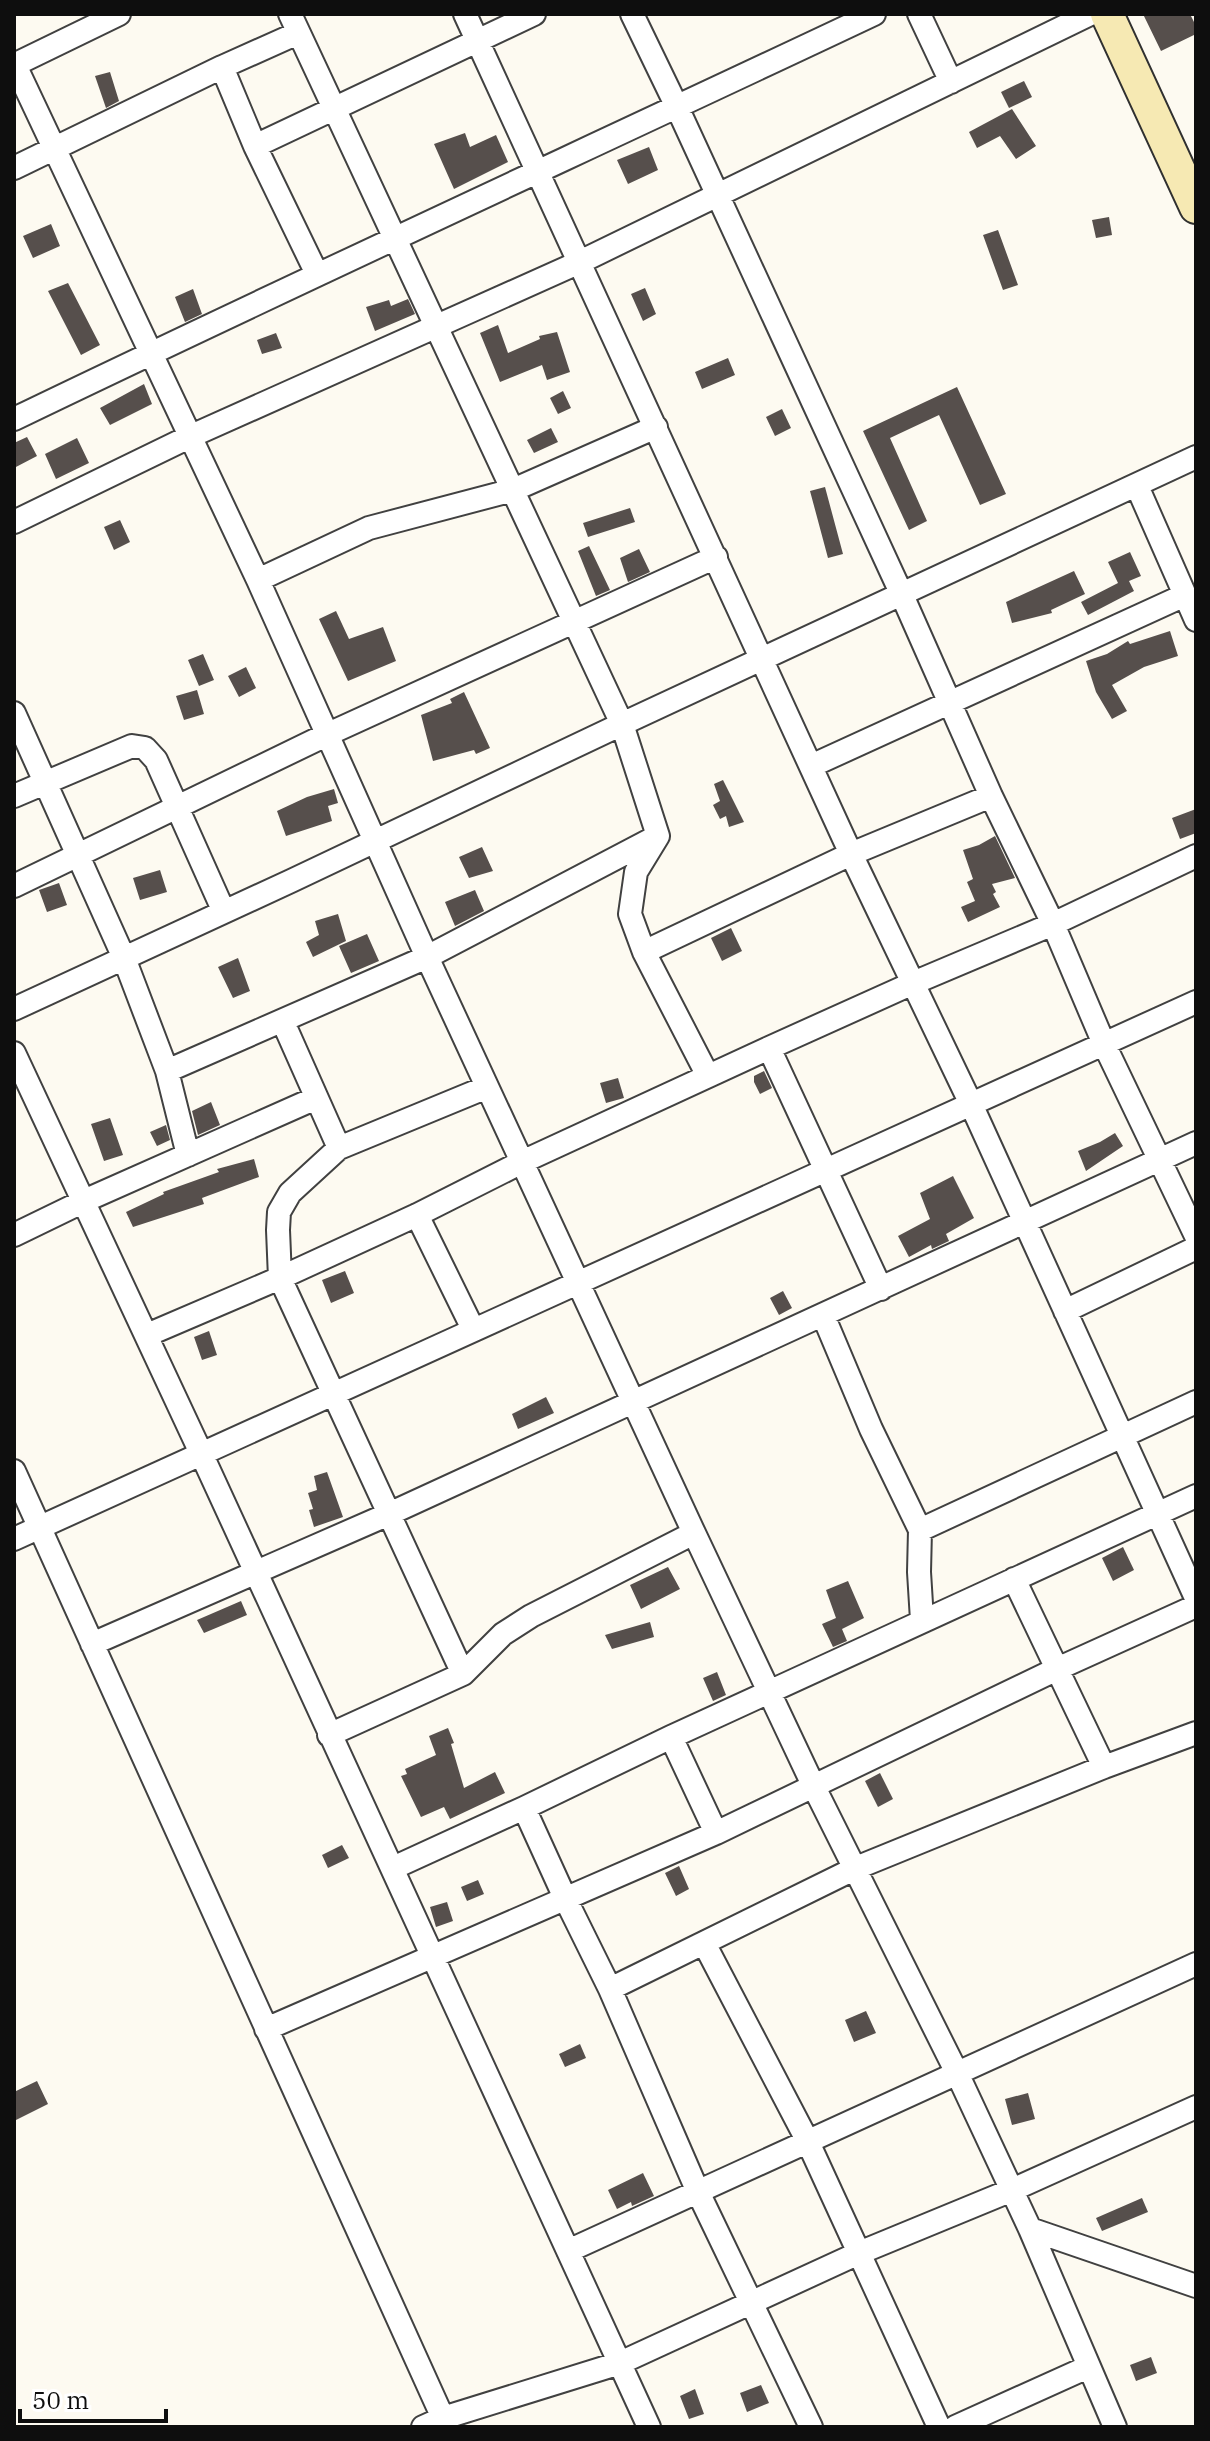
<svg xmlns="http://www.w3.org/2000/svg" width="1210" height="2441" viewBox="0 0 1210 2441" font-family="'IBM Plex Serif',serif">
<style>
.building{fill:#564f4c}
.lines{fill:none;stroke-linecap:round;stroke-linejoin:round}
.minor-casing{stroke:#414141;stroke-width:26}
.secondary-casing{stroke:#303030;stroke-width:36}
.minor{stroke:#fff;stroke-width:22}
.secondary{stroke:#f6e9b3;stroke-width:32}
</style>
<rect width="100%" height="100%" fill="#fdfaf1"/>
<path class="building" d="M1143 14H1190L1196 26V34L1161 51Z
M110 72 119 101 106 108 95 76Z
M1024 81 1032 97 1009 108 1001 92Z
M1012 109 1036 146 1016 159 1000 136 977 148 969 132Z
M465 133 470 147 496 135 508 162 454 189 434 144Z
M649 147 658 170 628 184 617 160Z
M1109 217 1112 235 1096 238 1092 220Z
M51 224 60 246 33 258 23 236Z
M998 230 1018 285 1003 290 983 235Z
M68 283 100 345 81 355 48 291Z
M645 288 656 314 643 321 631 294Z
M193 289 202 314 185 322 175 297Z
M408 299 415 314 375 331 366 307 389 300 391 306Z
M498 325 508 353 540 339 539 336 557 332 570 372 547 380 542 365 500 382 480 333Z
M276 333 282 348 262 354 257 340Z
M728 358 735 375 702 389 695 372Z
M144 384 152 404 110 425 100 408Z
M957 387 1006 494 980 505 939 415 890 438 927 521 909 530 863 431Z
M563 391 571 408 558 414 550 398Z
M782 409 791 428 775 436 766 417Z
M551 428 558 442 534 453 527 440Z
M27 437 37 456 14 468V443Z
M77 438 89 463 56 479 45 454Z
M825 487 843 554 828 558 810 491Z
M630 508 635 522 588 537 583 523Z
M120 520 130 542 114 550 104 527Z
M589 546 610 590 596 596 578 551Z
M639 549 650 572 628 582 620 558Z
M1130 552 1141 576 1129 581 1134 591 1088 615 1081 602 1118 583 1108 562Z
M1074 571 1085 594 1051 610 1052 613 1012 623 1006 602Z
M336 611 349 639 383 627 396 661 348 681 319 619Z
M1170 631 1178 656 1144 667 1112 685 1127 711 1112 719 1096 692 1086 661 1107 654 1128 641 1130 644Z
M203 654 214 680 199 686 188 660Z
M246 667 256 688 239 697 228 676Z
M197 690 204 714 184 720 176 696Z
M464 692 490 748 476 754 474 750 433 761 421 715 452 703 450 699Z
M723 780 744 822 729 827 726 816 720 819 713 805 720 801 714 784Z
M334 789 338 803 328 806 332 821 286 836 277 811 307 797Z
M1196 809V833L1180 839 1172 818Z
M995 836 1015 878 992 884 996 892 993 894 1000 907 968 922 961 907 975 901 967 882 973 879 963 850 979 845Z
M482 847 493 871 469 878 459 857Z
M160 870 167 892 140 900 133 878Z
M59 883 67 905 47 912 39 890Z
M475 890 484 911 455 926 445 902Z
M338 914 346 941 313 957 306 942 319 935 315 921Z
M731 928 742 951 722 961 711 938Z
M367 934 379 961 351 973 339 946Z
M238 958 250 991 233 998 218 967Z
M764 1071 772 1088 760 1094 754 1082V1076Z
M618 1078 624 1098 606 1103 600 1083Z
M211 1102 220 1125 198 1135 192 1111Z
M110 1118 123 1155 104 1161 91 1124Z
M166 1125 170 1140 157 1146 150 1132Z
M1115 1133 1123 1146 1086 1171 1078 1151 1100 1142Z
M254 1159 259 1177 202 1198 204 1204 133 1227 126 1212 164 1194 163 1192 219 1172 217 1169Z
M953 1176 974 1218 946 1234 949 1241 932 1249 931 1245 909 1257 898 1236 930 1219 920 1193Z
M345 1271 354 1293 331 1303 322 1280Z
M783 1291 792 1308 779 1315 770 1298Z
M209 1331 217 1355 202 1360 194 1337Z
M546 1397 554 1413 518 1429 512 1414Z
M327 1472 343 1517 314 1527 309 1510 313 1509 308 1493 317 1490 314 1476Z
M1123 1547 1134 1570 1113 1581 1102 1558Z
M668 1567 680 1589 641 1609 630 1585Z
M848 1581 864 1618 842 1629 847 1641 833 1647 822 1624 836 1618 826 1590Z
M241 1601 247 1615 204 1633 197 1620Z
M650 1622 654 1637 612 1649 605 1635Z
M717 1672 726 1695 713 1701 703 1678Z
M448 1728 454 1743 451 1744 464 1788 495 1772 505 1793 450 1819 444 1807 421 1817 401 1776 407 1774 405 1769 436 1755 429 1736Z
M880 1773 893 1799 878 1807 865 1781Z
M342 1845 349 1858 328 1868 322 1855Z
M679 1866 689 1889 676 1896 665 1873Z
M478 1880 484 1894 467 1901 461 1887Z
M447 1902 453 1921 436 1927 430 1907Z
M866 2011 876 2033 854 2042 845 2020Z
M580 2044 586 2058 565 2067 559 2054Z
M37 2081 48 2104 14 2121V2092Z
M1028 2093 1035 2119 1012 2125 1005 2099Z
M643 2173 654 2196 632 2206 631 2202 617 2209 608 2190Z
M1142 2198 1148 2212 1102 2231 1096 2218Z
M1151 2357 1157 2373 1136 2381 1130 2365Z
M761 2385 769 2403 747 2412 740 2393Z
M695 2389 704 2414 689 2419 680 2396Z"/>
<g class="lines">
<defs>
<path id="minor" d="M290 14 622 724 658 836 636 872 630 914 644 952 708 1076
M465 14 851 854 971 1104 1196 1598
M632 14 677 107 902 595 991 796 1053 924 1104 1044 1196 1236
M919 14 951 82
M298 33 222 67 255 146 317 274
M14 63 258 580 427 957 694 1533 814 1787 957 2073 1030 2229 1115 2427
M14 65 119 14
M255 146 534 14
M14 168 222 67
M14 419C300 281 588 149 874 14
M1137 486 1196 620
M14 522 189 437 580 262 1090 14
M258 580 369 528 513 490 656 427
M14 713 124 958 167 1071 188 1155
M811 766 1185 595
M14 796 132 746 145 748 156 760 224 912
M14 886 326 735 716 557
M644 952 851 854 991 796
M14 1009 291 881 622 724 1196 457
M283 1022 339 1148
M769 1048 881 1289
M14 1053 201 1453 649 2427
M167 1071 427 957 656 837
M417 1215 473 1329
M14 1235 84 1201 316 1098
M1065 1311 1196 1248
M823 1315 871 1429 920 1530 919 1572 922 1620
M147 1335 280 1278 417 1215 522 1162 769 1048 911 984 1053 924 1196 856
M14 1471 447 2427
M920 1530 1196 1402
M14 1539 1196 1002
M1014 1579 1104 1767
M92 1644 389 1514 1196 1143
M463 1674 280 1278 278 1230 279 1212 290 1193 339 1148 487 1087
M329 1735 463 1674 503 1634 531 1616 694 1533
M671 1737 716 1833
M524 1808 565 1898 610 1989 698 2192 811 2427
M393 1868 524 1808 671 1737 1196 1496
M704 1943 807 2140 939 2427
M610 1989 856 1868 1104 1767 1196 1733
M266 2029 716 1833 1057 1669 1196 1606
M1030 2229 1196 2286
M568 2251 1196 1964
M423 2427 443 2418 620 2363 859 2253 1012 2190 1196 2107
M955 2427 1088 2367"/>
<path id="secondary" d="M1107 14 1196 207"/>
</defs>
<use href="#minor" class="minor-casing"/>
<use href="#secondary" class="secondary-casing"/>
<use href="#minor" class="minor"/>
<use href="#secondary" class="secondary"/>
</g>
<rect width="1210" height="2441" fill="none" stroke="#0e0e0e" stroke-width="32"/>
<path d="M20 2409v12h146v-12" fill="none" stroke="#0e0e0e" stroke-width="4"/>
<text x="32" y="2409" font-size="24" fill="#0e0e0e" stroke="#ffffff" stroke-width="6" paint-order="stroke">50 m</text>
</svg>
